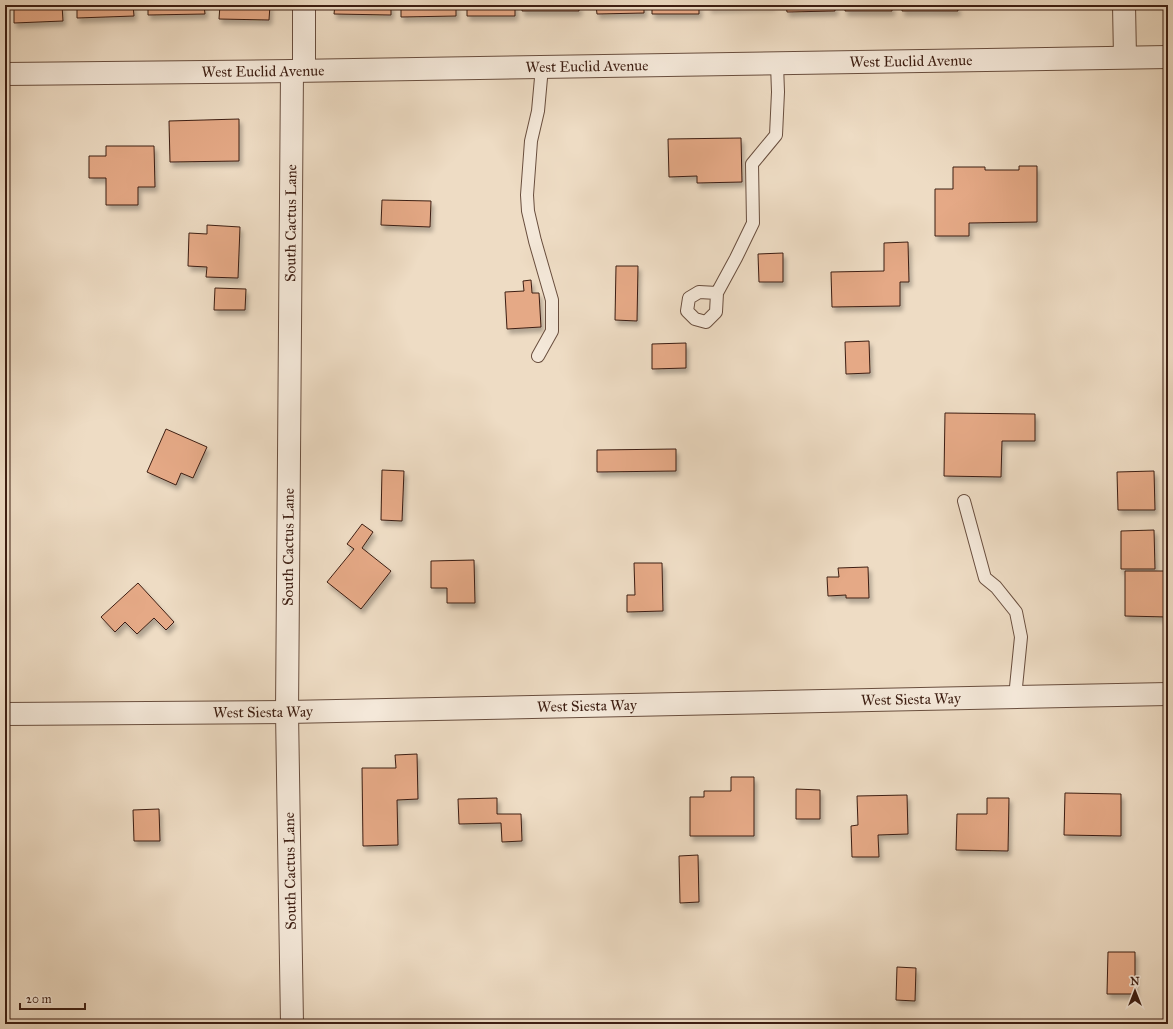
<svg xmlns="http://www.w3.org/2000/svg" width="1173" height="1029" viewBox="0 0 1173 1029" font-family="'IM FELL Great Primer',serif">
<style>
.building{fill:#e5a986;stroke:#3d1e12;filter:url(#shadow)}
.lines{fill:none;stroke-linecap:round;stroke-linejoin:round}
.lane-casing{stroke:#694e3e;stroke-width:14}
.street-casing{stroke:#694e3e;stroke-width:24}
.lane{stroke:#f4e8d9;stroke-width:12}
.street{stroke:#f4e8d9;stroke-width:22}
.labels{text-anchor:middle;stroke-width:3;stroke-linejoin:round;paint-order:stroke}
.street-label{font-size:15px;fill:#3d1e12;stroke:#f4e8d9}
</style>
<defs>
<filter id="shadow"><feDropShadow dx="2.5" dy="4.5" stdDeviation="2" flood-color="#0004"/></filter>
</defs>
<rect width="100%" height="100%" fill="#eedcc4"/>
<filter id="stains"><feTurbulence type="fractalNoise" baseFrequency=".005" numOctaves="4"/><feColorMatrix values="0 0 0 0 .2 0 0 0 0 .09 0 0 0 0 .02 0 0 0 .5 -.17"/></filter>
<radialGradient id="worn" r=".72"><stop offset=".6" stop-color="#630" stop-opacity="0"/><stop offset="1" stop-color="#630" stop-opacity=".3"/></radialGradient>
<path class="building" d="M14 5H62L63 21 14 23Z
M77 5H133L134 16 77 18Z
M148 5H204L205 14 148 15Z
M220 5H270L269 20 219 19Z
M335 5H391V15L334 14Z
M401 5H456V16L401 17Z
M467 5H515V16H467Z
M522 5H579V11H522Z
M596 5H644V13L597 14Z
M652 5H699V14H652Z
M709 5H773V6L709 8Z
M786 5H835V11L787 12Z
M845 5H892V11H845Z
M902 5H957L958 11H902Z
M239 119V161L170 162 169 121Z
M741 138 742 182 697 183V176L669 177 668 139Z
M106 146H154L155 187H138V205H106V178H89V156H106Z
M1019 166H1037V222L969 223V236H935V189H953V167H985V170H1019Z
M382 200 431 201 430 227 381 225Z
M207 225 240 227 238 278 206 277 207 267 188 266 189 233 207 234Z
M908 242 909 282H900V306L832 307 831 272 884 271V243Z
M783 253V282H759L758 254Z
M616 266H638L637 321 615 320Z
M531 280 532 293H539L541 327 507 329 505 292 524 291 523 281Z
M215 288 246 289 245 310H214Z
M869 341 870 373 846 374 845 342Z
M686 343V368L652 369V344Z
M945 413 1035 414V441H1002L1001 477 944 476Z
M166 429 207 447 193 478 181 473 176 485 147 472Z
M676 449V471L597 472V450Z
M382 470 404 471 402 521 381 520Z
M1154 471 1155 510H1118L1117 472Z
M1167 495H1168V548H1167Z
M362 524 373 532 362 548 391 571 361 609 327 582 354 549 347 544Z
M1154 530 1155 569H1121V531Z
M474 560 475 603H447V588H431V561Z
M634 563H662L663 611 627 612V595H635Z
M868 567 869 598H846V595L828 596 827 577H839L838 568Z
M1125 571H1168V617L1125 616Z
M138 583 174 622 166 630 154 618 137 634 125 622 115 632 101 617Z
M417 754 418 799 397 800 398 845 363 846 362 768H396L395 755Z
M731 777H754V836H690V797H704V791H731Z
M796 789 820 790V819H796Z
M1065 793 1121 794V836L1064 835Z
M907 795 908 834 878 835 879 857H852L851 826 858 825 857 796Z
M497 798V814H521L522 841 502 842 501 823 459 824 458 799Z
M987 798H1009L1008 851 956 850 957 814H987Z
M159 809 160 841H134L133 810Z
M698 855 699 902 680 903 679 856Z
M1108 952H1135V994H1107Z
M897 967 916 968 915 1001 896 1000Z"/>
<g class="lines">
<defs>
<path id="lane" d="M717 293 699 292 689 298 687 311 695 319 706 322 716 312 717 293 736 258 753 223 752 164 776 135 778 92 777 64
M538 356 552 331V300L535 241 528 211 527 195 531 141 538 111 542 67
M964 501 985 578 996 587 1016 612 1021 637 1015 697"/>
<g id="street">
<path d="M304 5V70"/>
<path d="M1124 5 1125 57"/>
<path id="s1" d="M5 74 292 71 1168 57"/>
<path id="s2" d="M5 714 287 712 1168 694"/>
<path id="s3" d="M292 1024 287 712 292 71"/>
</g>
</defs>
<use href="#lane" class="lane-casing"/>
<use href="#street" class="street-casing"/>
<use href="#lane" class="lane"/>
<use href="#street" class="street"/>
</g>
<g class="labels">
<g class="street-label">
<text dy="5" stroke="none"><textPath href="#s1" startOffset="906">West Euclid Avenue</textPath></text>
<text dy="5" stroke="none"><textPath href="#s1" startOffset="582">West Euclid Avenue</textPath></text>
<text dy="5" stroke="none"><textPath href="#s1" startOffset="258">West Euclid Avenue</textPath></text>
<text dy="5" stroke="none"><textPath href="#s3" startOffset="801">South Cactus Lane</textPath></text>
<text dy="5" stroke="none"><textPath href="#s3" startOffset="477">South Cactus Lane</textPath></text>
<text dy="5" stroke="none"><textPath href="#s2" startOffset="906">West Siesta Way</textPath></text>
<text dy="5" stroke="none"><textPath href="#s2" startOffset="582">West Siesta Way</textPath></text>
<text dy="5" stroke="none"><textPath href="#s2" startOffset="258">West Siesta Way</textPath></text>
<text transform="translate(290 871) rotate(-91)" y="5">South Cactus Lane</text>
</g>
</g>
<rect width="1173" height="1029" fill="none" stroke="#eedcc4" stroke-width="20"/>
<rect x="6" y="6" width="1161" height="1017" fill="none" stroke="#3d1e12" stroke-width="2"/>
<rect x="10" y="10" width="1153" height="1009" fill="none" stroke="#3d1e12"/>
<g transform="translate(1135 991)" stroke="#f4e8d9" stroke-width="3" paint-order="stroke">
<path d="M0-3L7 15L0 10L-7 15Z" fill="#3d1e12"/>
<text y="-6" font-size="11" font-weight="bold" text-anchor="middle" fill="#3d1e12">N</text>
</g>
<path d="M20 1003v6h65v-6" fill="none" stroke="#3d1e12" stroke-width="2"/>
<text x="26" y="1003" font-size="12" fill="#3d1e12" stroke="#f4e8d9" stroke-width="3" paint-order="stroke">20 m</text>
<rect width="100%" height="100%" filter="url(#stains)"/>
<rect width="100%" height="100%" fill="url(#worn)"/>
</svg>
